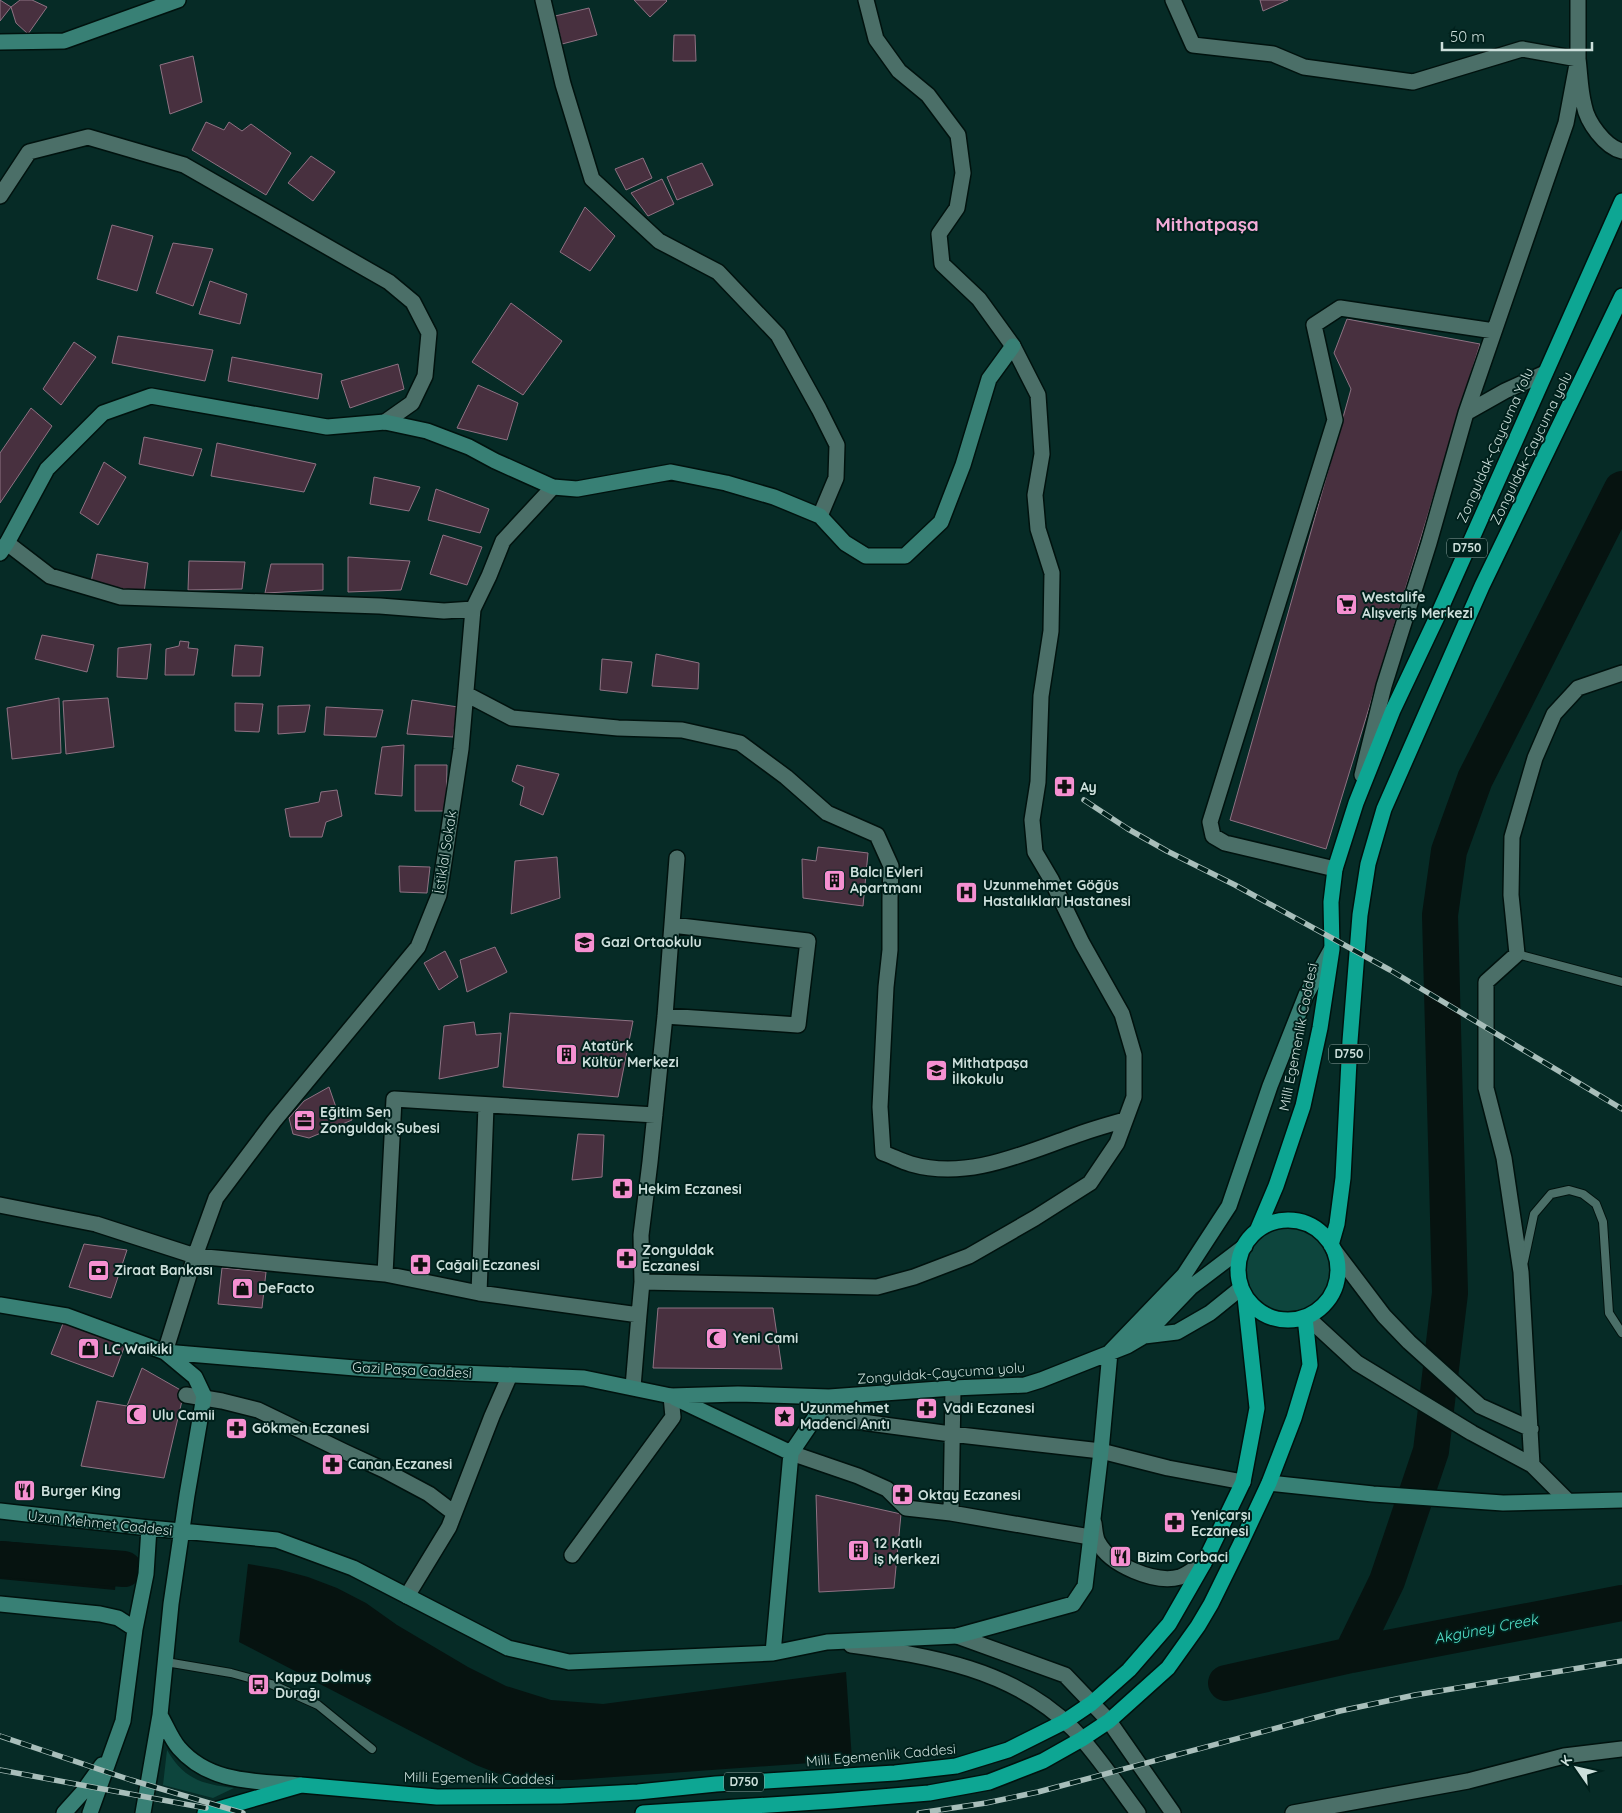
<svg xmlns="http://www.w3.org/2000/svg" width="1622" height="1813" viewBox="0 0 1622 1813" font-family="Quicksand,sans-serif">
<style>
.green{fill:#0d453d}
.water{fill:#061310}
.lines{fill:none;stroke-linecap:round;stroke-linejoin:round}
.river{stroke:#061310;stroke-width:36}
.building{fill:#48303f;stroke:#8e7283}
.lane-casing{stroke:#00120e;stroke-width:10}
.street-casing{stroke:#00120e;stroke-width:18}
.secondary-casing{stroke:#00120e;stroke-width:18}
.highway-casing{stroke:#00120e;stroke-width:18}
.lane{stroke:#4b6f68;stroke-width:8}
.street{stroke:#4b6f68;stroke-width:15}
.secondary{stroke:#388075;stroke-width:15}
.highway{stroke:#0da693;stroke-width:15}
.rail-casing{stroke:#a8beba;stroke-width:5.5}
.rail{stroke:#00211c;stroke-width:4;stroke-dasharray:11;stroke-linecap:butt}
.labels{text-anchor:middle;stroke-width:4;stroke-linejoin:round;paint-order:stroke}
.shield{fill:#00211c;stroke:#8fa6a2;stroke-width:1}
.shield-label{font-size:12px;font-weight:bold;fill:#ccdfdb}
.street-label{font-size:14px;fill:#ccdfdb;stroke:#00211c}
.poi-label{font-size:14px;font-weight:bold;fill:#ccdfdb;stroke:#00211c;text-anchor:start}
.water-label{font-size:15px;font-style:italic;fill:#55e6cf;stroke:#00211c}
.district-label{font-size:19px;font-weight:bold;fill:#f3acd8;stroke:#00211c}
</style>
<rect width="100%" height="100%" fill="#062b26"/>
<path class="green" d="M1241 1270a46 46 0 1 1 92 0a46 46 0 1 1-92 0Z
M167 1750C184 1779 201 1784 234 1788L213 1798 163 1785Z"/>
<path class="water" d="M0 1541 119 1551 115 1590 0 1579Z
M248 1564 278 1569 308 1577 337 1588 366 1603 397 1625 468 1667 506 1686 551 1700 603 1704 846 1672 852 1760 572 1780H541L509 1778 476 1765 239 1642Z"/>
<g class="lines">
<path class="river" d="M0 1559 124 1569
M1351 1655 1387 1581 1431 1451 1450 1293 1440 915 1449 851 1475 779 1622 489
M1226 1683 1351 1655 1622 1603"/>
</g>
<path class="building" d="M0 0 11 7 0 21Z
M20 0H32L47 7 28 34 16 23 11 7Z
M634 0H666L667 1 650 17Z
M1260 0H1288L1263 11Z
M589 8 597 35 562 44 555 16Z
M674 35H695L696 61H673Z
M193 56 202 102 170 114 160 65Z
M206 122 224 130 229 122 242 131 251 124 291 153 266 195 192 150Z
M311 156 335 172 313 201 288 183Z
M643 158 652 178 626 190 615 169Z
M702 163 713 185 677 200 667 177Z
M662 179 674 204 648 216 631 193Z
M585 207 615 236 590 271 560 252Z
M112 225 153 236 137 291 97 279Z
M173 243 213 249 193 306 156 293Z
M210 281 247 294 240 324 199 314Z
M511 303 562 341 523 395 472 362Z
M1347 319 1480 344 1326 849 1230 820 1351 389 1334 353Z
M118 336 213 350 205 381 112 363Z
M74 342 96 357 61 405 43 389Z
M232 357 322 374 318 399 228 381Z
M398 364 404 389 350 408 341 381Z
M478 385 518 403 507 440 457 428Z
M31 408 52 426 0 503V453Z
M144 437 202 449 193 476 139 464Z
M217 443 316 464 304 492 211 476Z
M104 462 126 477 98 525 80 513Z
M374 477 420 487 409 511 370 504Z
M436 489 489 509 480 533 428 520Z
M443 535 482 547 467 585 430 574Z
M97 554 148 563 144 593 91 582Z
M348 557 410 561 401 590 348 592Z
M189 561 245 562 242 589 188 590Z
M271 564H323V590L265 593Z
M42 635 94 645 87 672 35 659Z
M180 641 189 642 188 648 198 649 194 675H165L166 649 179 646Z
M151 644 147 679 117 677 118 648Z
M235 645 263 647 260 676H232Z
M656 654 699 663 698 689 652 686Z
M602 659 632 662 627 693 600 690Z
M59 698 61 753 12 759 7 708Z
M108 698 114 747 66 754 63 701Z
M412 700 458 707 453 737 407 734Z
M235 703 263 704 259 732 235 731Z
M310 705 305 732 278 734V706Z
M326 707 383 710 376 737 324 735Z
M404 745 402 796 375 794 382 747Z
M415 765H447L446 811H415Z
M517 765 559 774 543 815 520 805 524 787 512 781Z
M337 790 342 816 326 822 322 837H290L285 809 319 802 321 792Z
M818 847 868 853 863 906 803 898 802 859 816 861Z
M557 857 560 898 511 914 515 861Z
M399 866 430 867 427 893 400 892Z
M495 947 507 972 467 992 460 960Z
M445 951 458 977 439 990 424 963Z
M510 1013 633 1021 618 1097 503 1087Z
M474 1022 476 1035 501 1033 498 1067 439 1079 444 1026Z
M329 1087 339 1116 348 1112 352 1120 309 1138 293 1134 289 1118 304 1101Z
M578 1134 604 1135 602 1177 572 1180Z
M84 1244 127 1250 111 1298 69 1287Z
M222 1268 266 1272 262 1308 218 1304Z
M658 1308H773L782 1369 653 1368Z
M64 1321 125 1345 113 1377 51 1354Z
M142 1368 184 1392 164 1478 81 1466 97 1401 127 1406Z
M816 1495 901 1514 894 1588 819 1592Z"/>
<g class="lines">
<defs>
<path id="lane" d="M1517 954 1622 982
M1524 1261 1534 1214 1551 1194 1569 1190 1583 1194 1596 1204 1603 1222 1609 1313 1622 1333
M166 1662 231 1673 271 1684 318 1705 372 1749"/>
<path id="street" d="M543 0 563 84 592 179 659 241 718 272 778 335 819 409 837 445 836 478 820 516
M1173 0 1193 45 1273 54 1304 67 1413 82 1522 49 1578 59C1580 74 1580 90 1584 105 1587 122 1605 147 1622 151
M0 196 29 152 88 137 184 165 389 282 413 302 429 333 425 376 412 403 385 422
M1466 413 1505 391 1545 373
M7 543 50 576 121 597 380 606 444 611 473 609
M466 694 512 718 618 728 682 730 740 743 786 777 827 813 877 835 891 866 890 898V950L886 987 880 1107 883 1153C892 1156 901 1161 911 1164 966 1180 1020 1155 1071 1137 1089 1130 1107 1125 1125 1120
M1362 775 1384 686 1429 543 1466 413 1566 123 1578 59V0
M1335 869 1225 843 1213 836 1210 822 1335 420 1314 325 1340 308 1494 331
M665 1016 798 1025 808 941 672 925
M0 1205 96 1224 195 1256 385 1274 479 1293 639 1315 633 1387
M1334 1250 1384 1316 1409 1342 1480 1406 1531 1429
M385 1274 394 1099 655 1115
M642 1282 877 1287 914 1277 969 1256 1035 1218 1090 1183 1117 1143 1134 1097V1055L1122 1014 1082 943 1051 879 1035 852 1032 820 1038 782 1041 696 1051 631 1052 573 1038 529 1035 495 1042 454 1038 395 1013 346 979 299 942 264 939 234 957 208 963 173 958 135 928 95 899 71 876 39 866 0
M479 1293 486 1106
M639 1315 642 1282 641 1235 650 1162 665 1016 677 858
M1307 1317 1357 1363 1472 1433 1532 1465
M165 1352 195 1256 216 1198 274 1121 418 947 439 895 461 749 473 609 489 576 503 541 553 487
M186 1395 222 1401 258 1410 345 1452 384 1470 429 1494 454 1513
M817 1416 951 1434 1101 1451 1168 1468 1243 1482
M791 1453 858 1476 887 1489 906 1508 951 1513 1090 1537
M1567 1500 1532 1465 1521 1272 1504 1158 1486 1088V982L1517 954 1511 895 1512 837 1535 758 1554 714 1578 688 1622 673
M951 1513 953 1388
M1094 1523C1095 1529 1095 1537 1098 1542 1110 1565 1155 1584 1180 1577 1188 1574 1196 1567 1204 1563
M572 1555 673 1417 671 1396
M407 1596 449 1527 492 1416 510 1375
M957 1636 1065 1675 1109 1721 1173 1813
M851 1645C931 1656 1013 1669 1073 1729 1097 1754 1117 1785 1138 1813
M1293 1813 1468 1781 1564 1756 1622 1749"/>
<path id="secondary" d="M0 42 64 41 178 0
M0 553 7 543 47 469 103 413 151 396 327 427 385 422 427 431 469 447 495 461 553 487 577 489 671 472 726 483 774 497 820 516 845 543 866 556H905L941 522 963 465 989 379 1013 346
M0 1305 67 1316 165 1352 367 1369 584 1378 671 1396 738 1394 829 1397 953 1388 1025 1385 1041 1380 1127 1346 1144 1336 1191 1287 1245 1246
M1144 1336 1177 1332 1210 1313 1241 1288
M675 1398 791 1453
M1269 1483 1373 1494 1503 1503 1622 1500
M0 1511 149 1528 277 1540 353 1568 508 1648 569 1662 773 1653 827 1642 957 1636 1073 1604 1085 1586 1101 1451 1110 1352 1184 1275 1229 1206 1270 1086 1306 995 1331 950
M0 1604 100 1614 118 1618 135 1629
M773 1653 791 1453 829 1397
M160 1715C166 1725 171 1739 179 1748 210 1784 257 1781 300 1785
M64 1813 82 1793 102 1765
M90 1813 123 1721 135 1629 146 1574 149 1528
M143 1813 160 1715 171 1604 187 1495 204 1396 195 1377 165 1352"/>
<path id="highway" d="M1238 1270a50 50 0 1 1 100 0a50 50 0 1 1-100 0Z
M1257 1231 1276 1186 1303 1106 1320 1028 1332 949 1331 902 1335 869 1356 803 1393 710 1437 617 1622 201
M1331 1245 1337 1224 1343 1178 1350 1041 1360 915 1368 864 1384 809 1482 586 1622 296
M205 1813 301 1785 437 1797 561 1796 638 1792 716 1784 895 1773 956 1766 1008 1750 1064 1722 1092 1703 1129 1670 1169 1624 1204 1563 1243 1482 1257 1408 1245 1297
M643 1813 832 1801 929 1793 989 1782 1043 1761 1082 1739 1109 1721 1168 1668 1198 1626 1211 1604 1240 1545 1269 1483 1294 1418 1310 1365 1305 1317"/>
</defs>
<use href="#lane" class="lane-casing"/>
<use href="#street" class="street-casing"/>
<use href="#secondary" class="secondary-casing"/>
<use href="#highway" class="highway-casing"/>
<use href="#lane" class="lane"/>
<use href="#street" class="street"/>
<use href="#secondary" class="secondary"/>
<use href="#highway" class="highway"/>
<defs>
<path id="rail" d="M1084 800 1128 829 1167 851 1235 885 1390 970 1622 1109
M0 1736 131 1780 243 1813
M0 1770 206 1808
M919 1813 986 1803 1038 1792 1340 1711 1415 1695 1622 1661"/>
</defs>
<use href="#rail" class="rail-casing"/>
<use href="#rail" class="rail"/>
</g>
<defs>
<symbol id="supermarket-square" viewBox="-11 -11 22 22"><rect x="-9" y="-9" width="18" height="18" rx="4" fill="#f590d1" stroke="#00211c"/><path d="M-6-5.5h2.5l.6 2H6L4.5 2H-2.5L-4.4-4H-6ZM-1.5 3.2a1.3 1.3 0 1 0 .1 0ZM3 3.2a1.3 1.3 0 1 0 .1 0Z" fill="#111"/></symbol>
<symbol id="pharmacy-square" viewBox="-11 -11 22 22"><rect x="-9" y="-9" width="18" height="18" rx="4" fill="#f590d1" stroke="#00211c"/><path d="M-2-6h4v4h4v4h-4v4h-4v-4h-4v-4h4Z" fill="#111"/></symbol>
<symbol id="building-square" viewBox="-11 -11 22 22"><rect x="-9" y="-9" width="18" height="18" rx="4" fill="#f590d1" stroke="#00211c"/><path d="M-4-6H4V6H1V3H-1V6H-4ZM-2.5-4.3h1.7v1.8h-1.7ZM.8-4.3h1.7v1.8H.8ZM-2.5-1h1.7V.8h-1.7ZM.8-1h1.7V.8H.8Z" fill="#111"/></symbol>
<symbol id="hospital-square" viewBox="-11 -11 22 22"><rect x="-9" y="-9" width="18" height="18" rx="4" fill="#f590d1" stroke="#00211c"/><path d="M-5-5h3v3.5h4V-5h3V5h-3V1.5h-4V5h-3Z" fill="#111"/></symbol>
<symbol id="school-square" viewBox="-11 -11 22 22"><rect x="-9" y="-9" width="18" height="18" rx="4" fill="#f590d1" stroke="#00211c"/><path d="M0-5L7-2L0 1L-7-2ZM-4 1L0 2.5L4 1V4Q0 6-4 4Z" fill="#111"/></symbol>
<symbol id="office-square" viewBox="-11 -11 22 22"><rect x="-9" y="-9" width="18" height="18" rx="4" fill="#f590d1" stroke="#00211c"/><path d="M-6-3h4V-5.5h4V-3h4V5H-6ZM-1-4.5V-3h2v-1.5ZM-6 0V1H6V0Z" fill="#111"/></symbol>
<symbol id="bank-square" viewBox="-11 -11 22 22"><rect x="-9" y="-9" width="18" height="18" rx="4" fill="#f590d1" stroke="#00211c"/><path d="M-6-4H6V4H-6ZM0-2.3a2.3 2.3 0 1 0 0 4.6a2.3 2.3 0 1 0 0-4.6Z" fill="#111"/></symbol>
<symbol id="shop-square" viewBox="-11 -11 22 22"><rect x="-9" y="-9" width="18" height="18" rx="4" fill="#f590d1" stroke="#00211c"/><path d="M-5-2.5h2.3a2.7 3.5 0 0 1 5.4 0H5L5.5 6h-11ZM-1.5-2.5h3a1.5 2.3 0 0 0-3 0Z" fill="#111"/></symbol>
<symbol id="mosque-square" viewBox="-11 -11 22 22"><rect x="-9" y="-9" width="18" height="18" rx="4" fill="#f590d1" stroke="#00211c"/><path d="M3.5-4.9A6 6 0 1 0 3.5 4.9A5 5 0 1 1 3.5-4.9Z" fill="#111"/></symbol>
<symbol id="sight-square" viewBox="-11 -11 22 22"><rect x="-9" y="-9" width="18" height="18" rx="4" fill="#f590d1" stroke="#00211c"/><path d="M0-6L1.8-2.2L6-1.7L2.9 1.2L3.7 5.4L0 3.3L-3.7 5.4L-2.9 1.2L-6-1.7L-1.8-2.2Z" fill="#111"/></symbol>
<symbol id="restaurant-square" viewBox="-11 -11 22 22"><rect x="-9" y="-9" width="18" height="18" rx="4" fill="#f590d1" stroke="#00211c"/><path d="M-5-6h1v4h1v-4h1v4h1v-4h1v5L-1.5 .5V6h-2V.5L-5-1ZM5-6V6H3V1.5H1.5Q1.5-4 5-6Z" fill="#111"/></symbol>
<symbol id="bus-square" viewBox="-11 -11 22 22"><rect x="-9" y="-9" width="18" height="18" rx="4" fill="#f590d1" stroke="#00211c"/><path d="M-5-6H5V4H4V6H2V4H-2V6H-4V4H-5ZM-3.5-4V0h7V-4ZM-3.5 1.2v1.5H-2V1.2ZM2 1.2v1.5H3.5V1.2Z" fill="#111"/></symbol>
</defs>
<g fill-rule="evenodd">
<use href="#supermarket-square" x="1334" y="592" width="25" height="25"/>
<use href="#pharmacy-square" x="1052" y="774" width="25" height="25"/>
<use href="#building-square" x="822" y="868" width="25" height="25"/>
<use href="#hospital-square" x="954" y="880" width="25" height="25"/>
<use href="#school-square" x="572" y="930" width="25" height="25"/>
<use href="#building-square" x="554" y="1042" width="25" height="25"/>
<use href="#school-square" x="924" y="1058" width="25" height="25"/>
<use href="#office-square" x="292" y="1108" width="25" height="25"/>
<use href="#pharmacy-square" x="610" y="1176" width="25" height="25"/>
<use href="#pharmacy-square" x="614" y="1246" width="25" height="25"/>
<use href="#pharmacy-square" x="408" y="1252" width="25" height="25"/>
<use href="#bank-square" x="86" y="1258" width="25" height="25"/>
<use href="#shop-square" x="230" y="1276" width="25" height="25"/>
<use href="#mosque-square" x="704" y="1326" width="25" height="25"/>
<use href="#shop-square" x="76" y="1336" width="25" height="25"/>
<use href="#pharmacy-square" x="914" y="1396" width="25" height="25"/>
<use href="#mosque-square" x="124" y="1402" width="25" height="25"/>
<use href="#sight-square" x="772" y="1404" width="25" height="25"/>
<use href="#pharmacy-square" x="224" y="1416" width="25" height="25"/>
<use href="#pharmacy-square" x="320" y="1452" width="25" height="25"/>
<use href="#restaurant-square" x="12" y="1478" width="25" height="25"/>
<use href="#pharmacy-square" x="890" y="1482" width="25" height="25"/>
<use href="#pharmacy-square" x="1162" y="1510" width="25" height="25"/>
<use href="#building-square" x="846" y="1538" width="25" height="25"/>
<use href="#restaurant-square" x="1108" y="1544" width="25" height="25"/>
<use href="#bus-square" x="246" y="1672" width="25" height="25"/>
</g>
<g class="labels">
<g class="shield">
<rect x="1447" y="538.5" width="40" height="19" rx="4"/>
<rect x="1329" y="1044.5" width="40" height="19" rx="4"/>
<rect x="724" y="1772.5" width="40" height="19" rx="4"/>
</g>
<g class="shield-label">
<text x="1467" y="552">D750</text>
<text x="1349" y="1058">D750</text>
<text x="744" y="1786">D750</text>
</g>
<g class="street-label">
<text transform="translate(1495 445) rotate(-66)" y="5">Zonguldak-Çaycuma Yolu</text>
<text transform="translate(1531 448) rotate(-64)" y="5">Zonguldak-Çaycuma yolu</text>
<text transform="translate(445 852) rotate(-81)" y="5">İstiklal Sokak</text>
<text transform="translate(1298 1037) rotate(-79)" y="5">Milli Egemenlik Caddesi</text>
<text transform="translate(412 1370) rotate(3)" y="5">Gazi Paşa Caddesi</text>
<text transform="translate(941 1373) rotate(-4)" y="5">Zonguldak-Çaycuma yolu</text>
<text transform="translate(100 1523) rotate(6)" y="5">Uzun Mehmet Caddesi</text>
<text transform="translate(881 1755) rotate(-5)" y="5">Milli Egemenlik Caddesi</text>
<text transform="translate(479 1778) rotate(1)" y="5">Milli Egemenlik Caddesi</text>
</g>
<g class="poi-label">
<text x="1362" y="602">Westalife<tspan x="1362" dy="16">Alışveriş Merkezi</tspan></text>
<text x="1080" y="792">Ay</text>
<text x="850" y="877">Balcı Evleri<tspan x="850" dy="16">Apartmanı</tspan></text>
<text x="983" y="890">Uzunmehmet Göğüs<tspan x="983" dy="16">Hastalıkları Hastanesi</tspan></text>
<text x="601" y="947">Gazi Ortaokulu</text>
<text x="582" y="1051">Atatürk<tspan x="582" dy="16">Kültür Merkezi</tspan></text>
<text x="952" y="1068">Mithatpaşa<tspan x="952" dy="16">İlkokulu</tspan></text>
<text x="320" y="1117">Eğitim Sen<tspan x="320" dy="16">Zonguldak Şubesi</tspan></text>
<text x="638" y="1194">Hekim Eczanesi</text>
<text x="642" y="1255">Zonguldak<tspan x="642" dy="16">Eczanesi</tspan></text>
<text x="436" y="1270">Çağali Eczanesi</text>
<text x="114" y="1275">Ziraat Bankası</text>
<text x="258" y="1293">DeFacto</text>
<text x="733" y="1343">Yeni Cami</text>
<text x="104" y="1354">LC Waikiki</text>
<text x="800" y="1413">Uzunmehmet<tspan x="800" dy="16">Madenci Anıtı</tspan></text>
<text x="943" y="1413">Vadi Eczanesi</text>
<text x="152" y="1420">Ulu Camii</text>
<text x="252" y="1433">Gökmen Eczanesi</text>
<text x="348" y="1469">Canan Eczanesi</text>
<text x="41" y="1496">Burger King</text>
<text x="918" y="1500">Oktay Eczanesi</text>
<text x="1191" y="1520">Yeniçarşı<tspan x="1191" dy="16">Eczanesi</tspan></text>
<text x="874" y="1548">12 Katlı<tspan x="874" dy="16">iş Merkezi</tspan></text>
<text x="1137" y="1562">Bizim Corbaci</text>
<text x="275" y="1682">Kapuz Dolmuş<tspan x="275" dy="16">Durağı</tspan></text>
</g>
<g class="water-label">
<text transform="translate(1486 1629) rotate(-11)" y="5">Akgüney Creek</text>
</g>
<g class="district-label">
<text x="1207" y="231">Mithatpaşa</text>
</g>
</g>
<g transform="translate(1577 1768) rotate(304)" stroke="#00211c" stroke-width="4" paint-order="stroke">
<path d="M0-4L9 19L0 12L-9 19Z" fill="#ccdfdb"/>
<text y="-8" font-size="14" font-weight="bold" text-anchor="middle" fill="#ccdfdb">K</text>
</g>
<path d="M1442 42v8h150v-8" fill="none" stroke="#ccdfdb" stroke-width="2.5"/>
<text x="1450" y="42" font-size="15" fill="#ccdfdb" stroke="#00211c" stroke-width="4" paint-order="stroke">50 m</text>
</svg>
